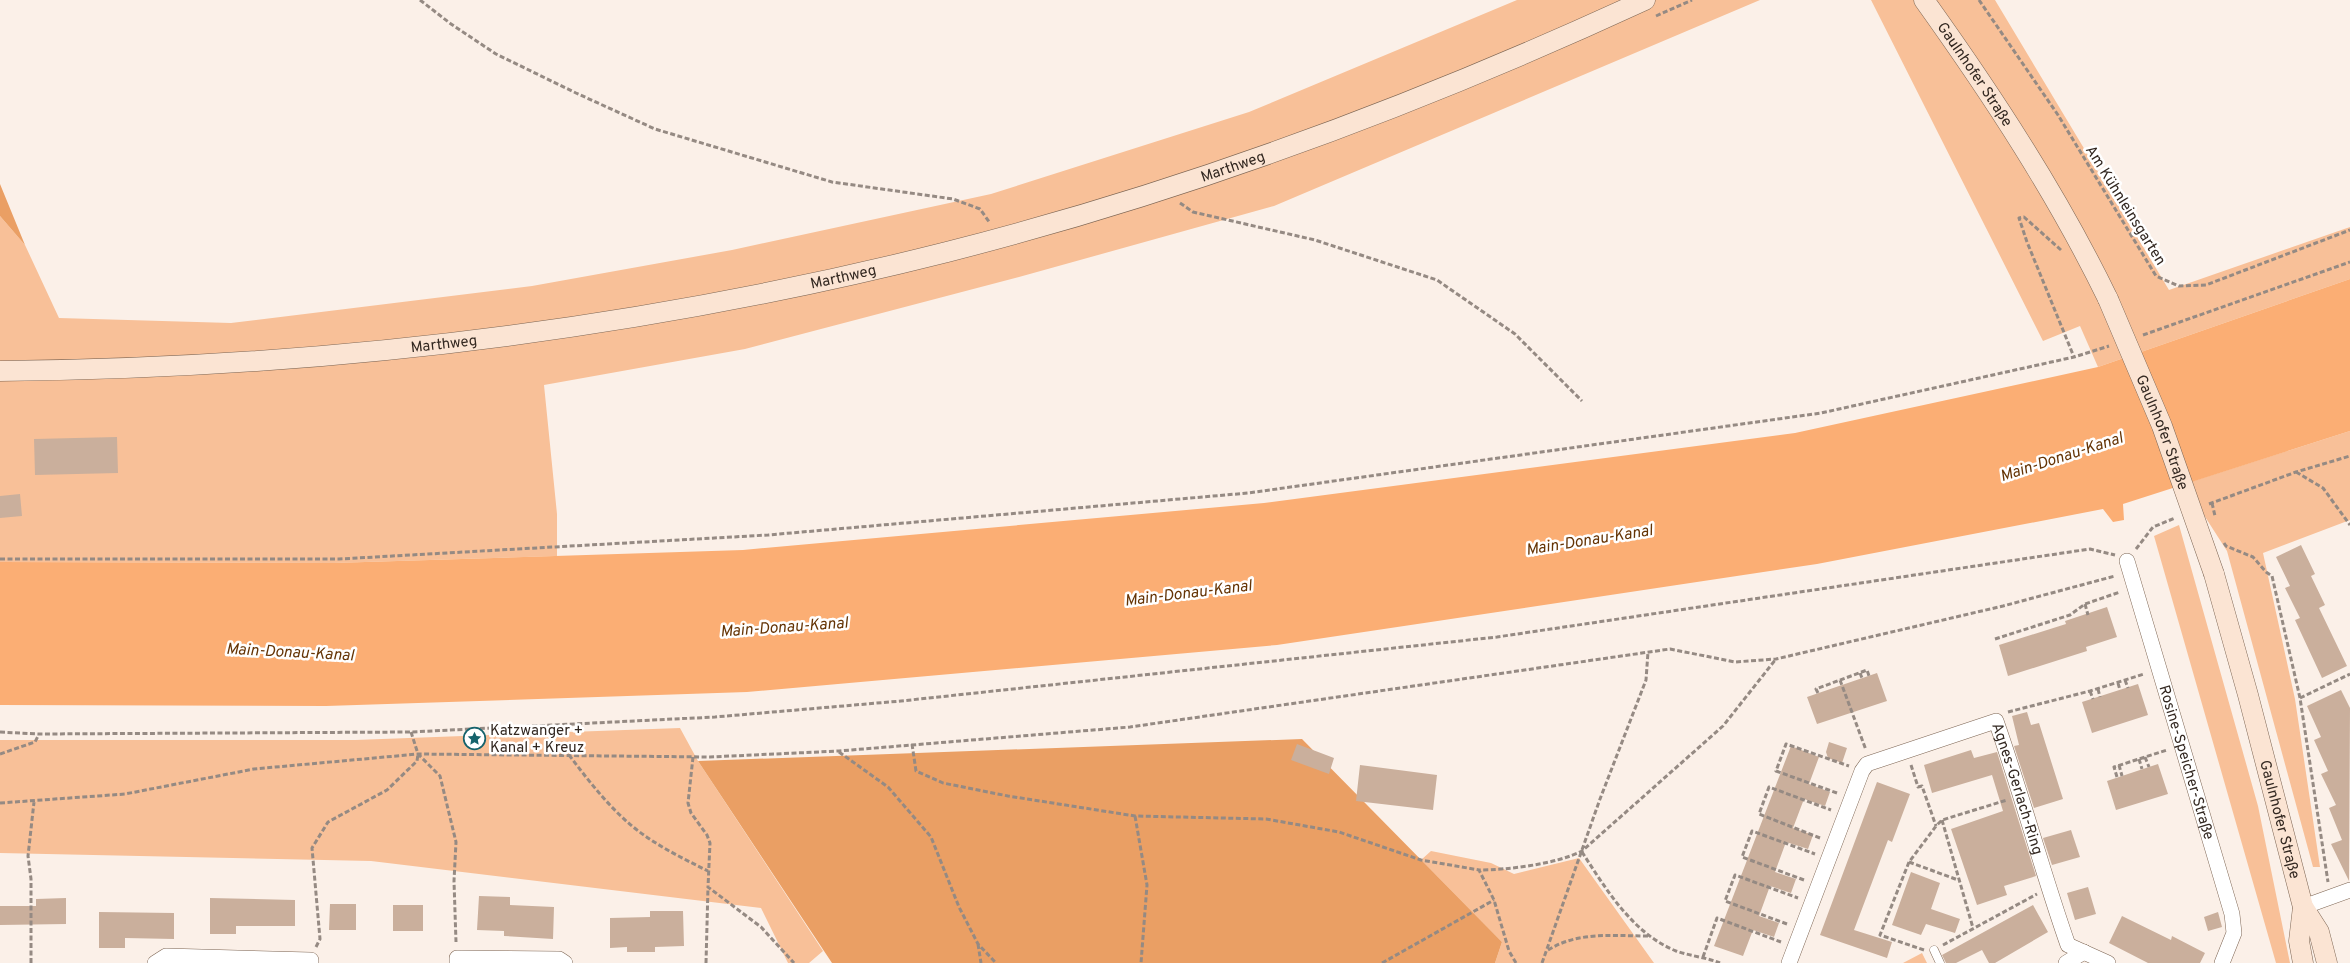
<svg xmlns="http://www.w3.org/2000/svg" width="2350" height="963" viewBox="0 0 2350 963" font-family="Overpass,sans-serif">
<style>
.green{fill:#f8c098}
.forest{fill:#ea9f64}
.water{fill:#fbae74}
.building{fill:#caaf9c}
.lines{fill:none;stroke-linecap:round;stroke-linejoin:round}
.service-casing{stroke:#7d6553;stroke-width:9}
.minor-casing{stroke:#7d6553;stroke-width:16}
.secondary-casing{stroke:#7d6553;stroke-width:21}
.path{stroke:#958a83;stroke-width:3;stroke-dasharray:5 2.5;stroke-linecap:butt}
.service{stroke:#fff;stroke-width:8}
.minor{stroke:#fff;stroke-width:15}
.secondary{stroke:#fbe4d3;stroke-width:20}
.secondary-bridge-casing{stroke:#7d6553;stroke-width:21;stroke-linecap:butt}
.secondary-bridge{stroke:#fbe4d3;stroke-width:20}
.labels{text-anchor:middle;stroke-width:5;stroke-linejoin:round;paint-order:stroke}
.street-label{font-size:15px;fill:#322720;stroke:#fff}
.poi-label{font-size:15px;fill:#322720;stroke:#fff;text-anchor:start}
.water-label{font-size:16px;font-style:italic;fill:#653405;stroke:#fff}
</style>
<rect width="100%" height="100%" fill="#fbf0e8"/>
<path class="green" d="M1517 0H1760L1274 206 1019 277 745 349 544 385 557 514V556L333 563 0 562V216L25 245 59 318 231 323 532 286 732 250 991 194 1249 112Z
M1871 0H1995L2169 290 2350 227V279L2098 367 2080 326 2043 341Z
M2350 431V520L2263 553 2295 699 2320 867H2313L2227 551 2184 484Z
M2179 525 2258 806 2290 963H2276L2154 536Z
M680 728 698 761 823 951 809 963H788L761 908 371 861 0 853V740H355Z
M1431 851 1491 863 1514 874 1579 858 1654 963H1495L1502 942 1421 860Z
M1922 953 1927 963H1903Z"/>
<path class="forest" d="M0 184 25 245 0 216Z
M1302 739 1502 942 1495 963H832L698 761Z"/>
<path class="water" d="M2350 279V431L2123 504 2124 520 2113 522 2103 509 1817 564 1277 645 747 692 326 706 0 705V562L333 563 743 550 1264 503 1795 433 2098 367Z"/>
<path class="building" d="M117 437 118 473 35 475 34 439Z
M20 494 22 516 0 518V496Z
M2301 545 2315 574 2311 576 2325 605 2319 608 2347 666 2322 678 2295 620 2300 618 2285 588 2290 586 2276 557Z
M2107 607 2117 637 2086 647 2087 651 2008 676 1999 645 2066 624 2065 621Z
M1877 673 1887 701 1817 724 1807 697Z
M2138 684 2148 715 2092 733 2082 702Z
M2341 690 2350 708 2349 881 2331 844 2342 840 2329 808 2336 805 2321 774 2328 771 2314 740 2321 737 2307 706Z
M2027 712 2031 725 2039 723 2063 799 2034 808 2014 746 2019 745 2012 716Z
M1829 742 1847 748 1842 763 1828 758 1826 752Z
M1297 744 1334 758 1329 774 1291 760Z
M1791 746 1819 757 1809 784 1830 792 1825 806 1804 799 1793 828 1813 835 1808 849 1786 842 1775 872 1796 879 1791 893 1770 886 1759 916 1779 923 1774 937 1753 930 1743 956 1714 946Z
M1971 750 1974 758 1997 752 2036 876 2004 886 2007 895 1977 905 1951 829 2003 811 1992 775 1932 793 1924 765Z
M2158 764 2168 794 2116 810 2107 781Z
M1360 765 1437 775 1433 810 1356 801Z
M1877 782 1910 794 1892 842 1888 840 1854 930 1892 942 1887 958 1820 935Z
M2071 830 2080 857 2052 865 2043 838Z
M1911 872 1940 883 1931 909 1960 919 1955 933 1926 924 1921 935 1892 925Z
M2088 887 2096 914 2075 920 2067 893Z
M479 896 510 897V905L554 907 553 939 504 936V931L477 930Z
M66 898V924L0 925V906H36V899Z
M210 898 295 900V926H236V934H210Z
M330 904H356V930H329Z
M393 905H423V931H393Z
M2033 905 2048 932 1995 963H1989L1982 950 1956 963H1946L1942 955Z
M650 911H683L684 946 655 947V952H627V947L610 948V918L650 917Z
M99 912 174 913V939L125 938V948H99Z
M2218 912 2222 927 2208 931 2204 917Z
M2122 916 2171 940 2172 936 2205 953 2200 963H2148L2109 943Z"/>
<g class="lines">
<defs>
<path id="service" d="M1934 950 1940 963"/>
<g id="minor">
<path id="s1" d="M2127 561 2232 914 2234 933 2222 963"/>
<path d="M2303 907 2350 890"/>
<path d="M155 963 166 956 311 960V963"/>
<path d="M457 963V958L559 959 565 963"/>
<path id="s2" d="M1789 963 1862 771 1867 764 1996 721C2022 795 2042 871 2068 945L2108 963"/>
<path d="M2066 963 2084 952"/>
</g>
<g id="secondary">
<path id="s3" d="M1924 0C1992 95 2057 194 2108 299"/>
<path id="s4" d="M0 371C319 368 638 330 947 252 1187 191 1420 104 1645 0"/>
<path id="s5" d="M2214 574 2248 695 2303 907 2319 932 2327 963"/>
<path d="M2303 907 2299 941 2303 963"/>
</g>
</defs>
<use href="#service" class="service-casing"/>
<use href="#minor" class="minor-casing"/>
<use href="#secondary" class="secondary-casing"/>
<path class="path" d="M420 0 451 24 496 54 576 93 655 129 832 182 953 199 980 209 990 223
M1979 0 2058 115 2156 276 2179 286 2206 285 2350 230
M1656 16 1692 0
M1180 203 1193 212 1315 240 1437 280 1515 334 1582 401
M2061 250 2024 217 2019 218 2027 242 2074 357
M2143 335 2350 262
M2296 472 2323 488 2350 525
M2212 503 2215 516
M2209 504 2296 472 2350 456
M2224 543 2226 546 2253 557 2266 572 2272 576 2300 698 2328 882
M2136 549 2153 527 2175 518
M0 559H339L768 535 1248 493 1821 413 2074 357 2109 346
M2085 604 2088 615
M1995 639 2070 615 2085 604 2120 592
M1860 673 1862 678
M1840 680 1866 750
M2125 680 2128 688
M2118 683 2120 690
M2098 689 2100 697
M2090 691 2093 699
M1818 693 1816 689 1867 670 1869 676
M2300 698 2350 674
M2008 712 2090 691 2144 674
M0 732 39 734 411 732 715 717 901 701 1497 637 2090 549 2115 555
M411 732 418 754 440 776 456 842 454 881 456 942
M912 744 916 771 943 783 1008 796 1135 816 1266 819 1339 832 1421 860 1479 870
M839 752 888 787 931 837 959 907 978 944 996 963
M0 754 35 742 39 734
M569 755C588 780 608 806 632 826 655 845 682 858 708 871
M693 757 688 803 691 813 707 835 710 843 708 887 761 927 794 963
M2145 757 2149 767
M2139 759 2142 769
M1911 765 1918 787 1922 786 1936 826
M2119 765 2122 776
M2117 777 2114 767 2167 750
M1837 793 1776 771 1786 744 1849 766
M0 803 125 794 254 769 418 754 710 757 839 751 1130 727 1670 649 1735 662 1776 659 2003 606 2115 576
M1135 816 1147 885 1141 963
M1942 820 1973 928
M1820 838 1759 814 1769 787 1831 810
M1582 852C1606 889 1632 933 1676 951 1690 956 1705 957 1720 963
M1909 862 1958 880
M1804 880 1742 857 1752 831 1815 854
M1787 924 1725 901 1735 875 1798 898
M978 944 981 963
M1943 945 2037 894
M316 947 320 939 312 848 328 822 387 790 417 761 418 754
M1548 950C1579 931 1613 936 1648 936
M1924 950 1880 935 1909 862 1936 826 1942 820 2007 800
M1703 957 1717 918 1781 942
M31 963V879L28 856 34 802
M706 963 708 887
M1382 963 1494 900
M1516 963 1509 951 1494 900 1479 870C1507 870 1557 864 1582 851L1723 726 1776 659
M1542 963 1600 799 1646 680 1648 652"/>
<use href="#service" class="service"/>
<use href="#minor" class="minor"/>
<use href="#secondary" class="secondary"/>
<defs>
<g id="secondary-bridge">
<path id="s6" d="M2108 299 2162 426 2214 574"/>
</g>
</defs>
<use href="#secondary-bridge" class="secondary-bridge-casing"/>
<use href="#secondary-bridge" class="secondary-bridge"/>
</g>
<defs>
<symbol id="sight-ring" viewBox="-11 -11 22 22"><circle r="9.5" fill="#fff" stroke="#16636c" stroke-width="1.5"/><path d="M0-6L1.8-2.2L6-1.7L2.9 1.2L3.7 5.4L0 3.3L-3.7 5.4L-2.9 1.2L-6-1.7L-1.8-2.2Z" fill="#16636c"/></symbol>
</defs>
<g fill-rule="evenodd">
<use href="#sight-ring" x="462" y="726" width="25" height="25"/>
</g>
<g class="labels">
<g class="street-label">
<text dy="5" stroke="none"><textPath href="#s3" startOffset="90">Gaulnhofer Straße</textPath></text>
<text dy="5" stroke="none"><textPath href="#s4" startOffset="1255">Marthweg</textPath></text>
<text transform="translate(2126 205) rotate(58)" y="5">Am Kühnleinsgarten</text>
<text dy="5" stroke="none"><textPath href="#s4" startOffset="850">Marthweg</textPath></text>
<text dy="5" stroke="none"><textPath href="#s4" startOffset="445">Marthweg</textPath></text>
<text dy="5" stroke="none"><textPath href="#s6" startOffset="144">Gaulnhofer Straße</textPath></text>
<text dy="5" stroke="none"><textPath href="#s1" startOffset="210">Rosine-Speicher-Straße</textPath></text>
<text dy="5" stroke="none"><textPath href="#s2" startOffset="421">Agnes-Gerlach-Ring</textPath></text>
<text dy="5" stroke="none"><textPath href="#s5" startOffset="254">Gaulnhofer Straße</textPath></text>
</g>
<g class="poi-label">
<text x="490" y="735">Katzwanger +<tspan x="490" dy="17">Kanal + Kreuz</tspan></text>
</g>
<g class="water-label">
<text transform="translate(2061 456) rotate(-18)" y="6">Main-Donau-Kanal</text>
<text transform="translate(1589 539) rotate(-9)" y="6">Main-Donau-Kanal</text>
<text transform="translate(1188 592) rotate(-7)" y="6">Main-Donau-Kanal</text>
<text transform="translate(784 626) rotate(-4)" y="6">Main-Donau-Kanal</text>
<text transform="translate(290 651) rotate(3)" y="6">Main-Donau-Kanal</text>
</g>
</g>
</svg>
